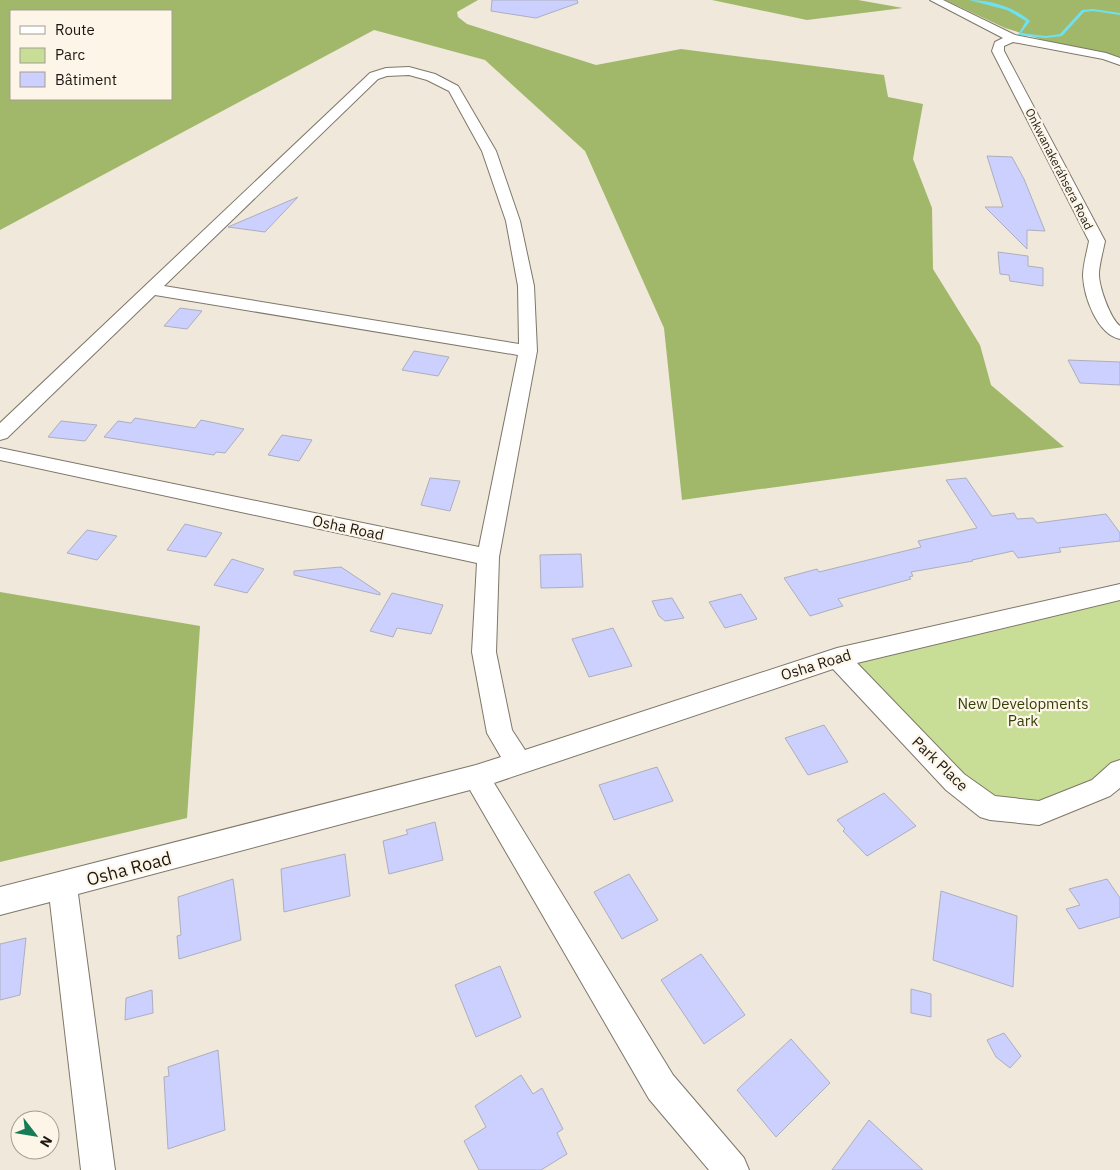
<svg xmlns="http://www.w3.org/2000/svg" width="1120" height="1170" viewBox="0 0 1120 1170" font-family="'IBM Plex Sans',sans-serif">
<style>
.green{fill:#c8de96}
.forest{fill:#a1b86a;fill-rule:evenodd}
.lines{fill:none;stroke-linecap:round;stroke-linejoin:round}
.stream{fill:#6ee1f0;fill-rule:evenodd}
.building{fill:#ccd0fe;stroke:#adaebd}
.street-casing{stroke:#7e776a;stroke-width:2}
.street{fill:#fff;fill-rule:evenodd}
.labels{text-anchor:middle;stroke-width:4.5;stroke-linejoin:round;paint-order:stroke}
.far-street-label{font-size:12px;fill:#1b1813;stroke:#fdf5e7}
.street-label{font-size:15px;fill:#1b1813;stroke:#fdf5e7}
.park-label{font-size:15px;fill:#334104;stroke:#fdf5e7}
.near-street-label{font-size:18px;fill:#1b1813;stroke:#fdf5e7}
</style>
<rect width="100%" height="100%" fill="#f0e8da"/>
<path class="green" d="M1120 592V771L1039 813 990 808 837 658Z"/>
<path class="forest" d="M0 0H478L457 12 458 17 467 24 596 65 681 49 884 75 888 97 923 104 913 159 932 208 933 269 980 345 991 385 1064 447 682 500 664 328 585 151 485 60 374 30 0 230ZM171 11V99H11V11Z
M712 0H858L903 8 807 20Z
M945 0H1120V64L1005 28Z
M0 592 200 626 187 818 0 862Z"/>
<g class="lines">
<path class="stream" d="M969 0C991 0 1014 7 1030 21L1021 33 1046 36 1060 34 1082 10 1093 9 1120 13V15L1093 11 1084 12 1062 36 1046 38 1018 35 1026 21 1007 10Z"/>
</g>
<path class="building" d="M492 0H577L578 3 536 18 491 11Z
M987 156 1012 157 1024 179 1045 231 1027 230V249L985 207H1003Z
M298 197 265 232 228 227Z
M998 252 1028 256V266L1043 268V286L1010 281 1009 275 1000 274Z
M180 308 202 311 187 329 164 326Z
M414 351 449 357 438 376 402 370Z
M1068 360 1120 362V385L1080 383Z
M135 418 195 428 201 420 244 429 225 453 216 452 214 455 104 437 118 421 131 423Z
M61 421 97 425 85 441 48 437Z
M282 435 312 440 299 461 268 455Z
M430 478 460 481 450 511 421 505Z
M966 478 992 516 1014 513 1017 519 1033 518 1037 523 1106 514 1120 533V541L1059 548 1061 552 1018 558 1013 551 972 560 973 561 911 572 913 576 909 577 911 579 838 599 843 606 810 616 784 578 817 569 819 572 921 547 918 541 977 528 946 480Z
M185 524 222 533 206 557 167 550Z
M87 530 117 536 97 560 67 553Z
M581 554 583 587 541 588 540 555Z
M232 559 264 569 247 593 214 585Z
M341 567 380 593V595L294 575V571Z
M392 593 443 605 431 634 397 628 393 637 370 631Z
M741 594 757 619 725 628 709 602Z
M672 598 684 618 665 621 659 616 652 601Z
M613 628 632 666 589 677 572 639Z
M824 725 848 762 808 775 785 738Z
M657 767 673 801 614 820 599 785Z
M884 793 916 826 867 856 843 831 845 829 837 820Z
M435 822 443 860 389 874 383 841 408 834 406 830Z
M345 854 350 896 284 912 281 869Z
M629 874 658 920 622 939 594 892Z
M233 879 241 940 179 959 177 936 181 935 178 897Z
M1107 879 1120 898V917L1079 929 1066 909 1080 905 1069 889Z
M941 891 1017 916 1013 987 933 960Z
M26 938 20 995 0 1000V944Z
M701 954 745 1015 704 1044 661 980Z
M500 966 521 1017 476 1037 455 985Z
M911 989 931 994V1017L911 1013Z
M152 990 153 1013 125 1020 126 998Z
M1004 1033 1021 1056 1010 1068 996 1057 987 1040Z
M791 1039 830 1083 776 1137 737 1090Z
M218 1050 225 1130 168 1149 164 1077 169 1076 168 1067Z
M521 1075 533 1094 542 1088 563 1129 557 1133 567 1154 541 1170H479L464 1141 486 1127 475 1106Z
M869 1120 923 1170H832Z"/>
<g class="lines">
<defs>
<path id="street" d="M930 0H943L1015 35 1106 53 1120 58V65L1103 59 1013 42 1004 46V51L1105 241C1103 251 1100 262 1099 272 1098 285 1110 318 1120 326V339C1097 334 1084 297 1083 276 1083 265 1087 252 1089 241L992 51 995 42 1003 38Z
M409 67 435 74 458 86 496 151 520 221 534 286 537 351 499 557 496 652 512 730 525 750 837 648 1120 584V600L857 663 964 774 995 796 1039 801 1092 780 1111 763 1120 760V788L1110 796 1039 825 990 820 980 817 946 790 833 669 494 783 673 1075 744 1158 749 1170H709L649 1099 470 790 78 894 115 1170H81L50 902 0 915V887L476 765 501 757 487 733 472 652 477 563 0 460V448L479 547 518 355 155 295 7 438 0 440V423L370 73 386 68ZM409 75 427 80 449 91 482 151 506 221 518 286 519 344 164 286 378 79 387 76Z"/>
</defs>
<use href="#street" class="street-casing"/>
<use href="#street" class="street"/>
</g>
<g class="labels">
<g class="far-street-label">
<text transform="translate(1059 169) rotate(63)" y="4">Onkwanakeráhsera Road</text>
</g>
<g class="street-label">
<text transform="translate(348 528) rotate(12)" y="5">Osha Road</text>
<text transform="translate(816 665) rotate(-17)" y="5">Osha Road</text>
<text transform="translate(940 764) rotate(44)" y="5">Park Place</text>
</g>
<g class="park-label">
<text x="1023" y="709">New Developments<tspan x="1023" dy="17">Park</tspan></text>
</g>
<g class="near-street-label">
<text transform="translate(129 869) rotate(-15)" y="6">Osha Road</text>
</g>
</g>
<rect x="10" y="10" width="162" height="90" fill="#fdf5e7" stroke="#a39d92"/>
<rect x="20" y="26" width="25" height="8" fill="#ffffff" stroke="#a39d92"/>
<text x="55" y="35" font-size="15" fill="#1b1813">Route</text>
<rect x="20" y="48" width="25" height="15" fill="#c8de96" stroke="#a39d92"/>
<text x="55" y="60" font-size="15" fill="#1b1813">Parc</text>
<rect x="20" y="72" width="25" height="15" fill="#ccd0fe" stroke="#a39d92"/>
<text x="55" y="85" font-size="15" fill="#1b1813">Bâtiment</text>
<g transform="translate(35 1135) rotate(121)"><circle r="24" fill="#fdf5e7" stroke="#a39d92"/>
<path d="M0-4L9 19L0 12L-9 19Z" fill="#167c55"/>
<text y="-8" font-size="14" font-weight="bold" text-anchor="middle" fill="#1b1813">N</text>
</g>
</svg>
